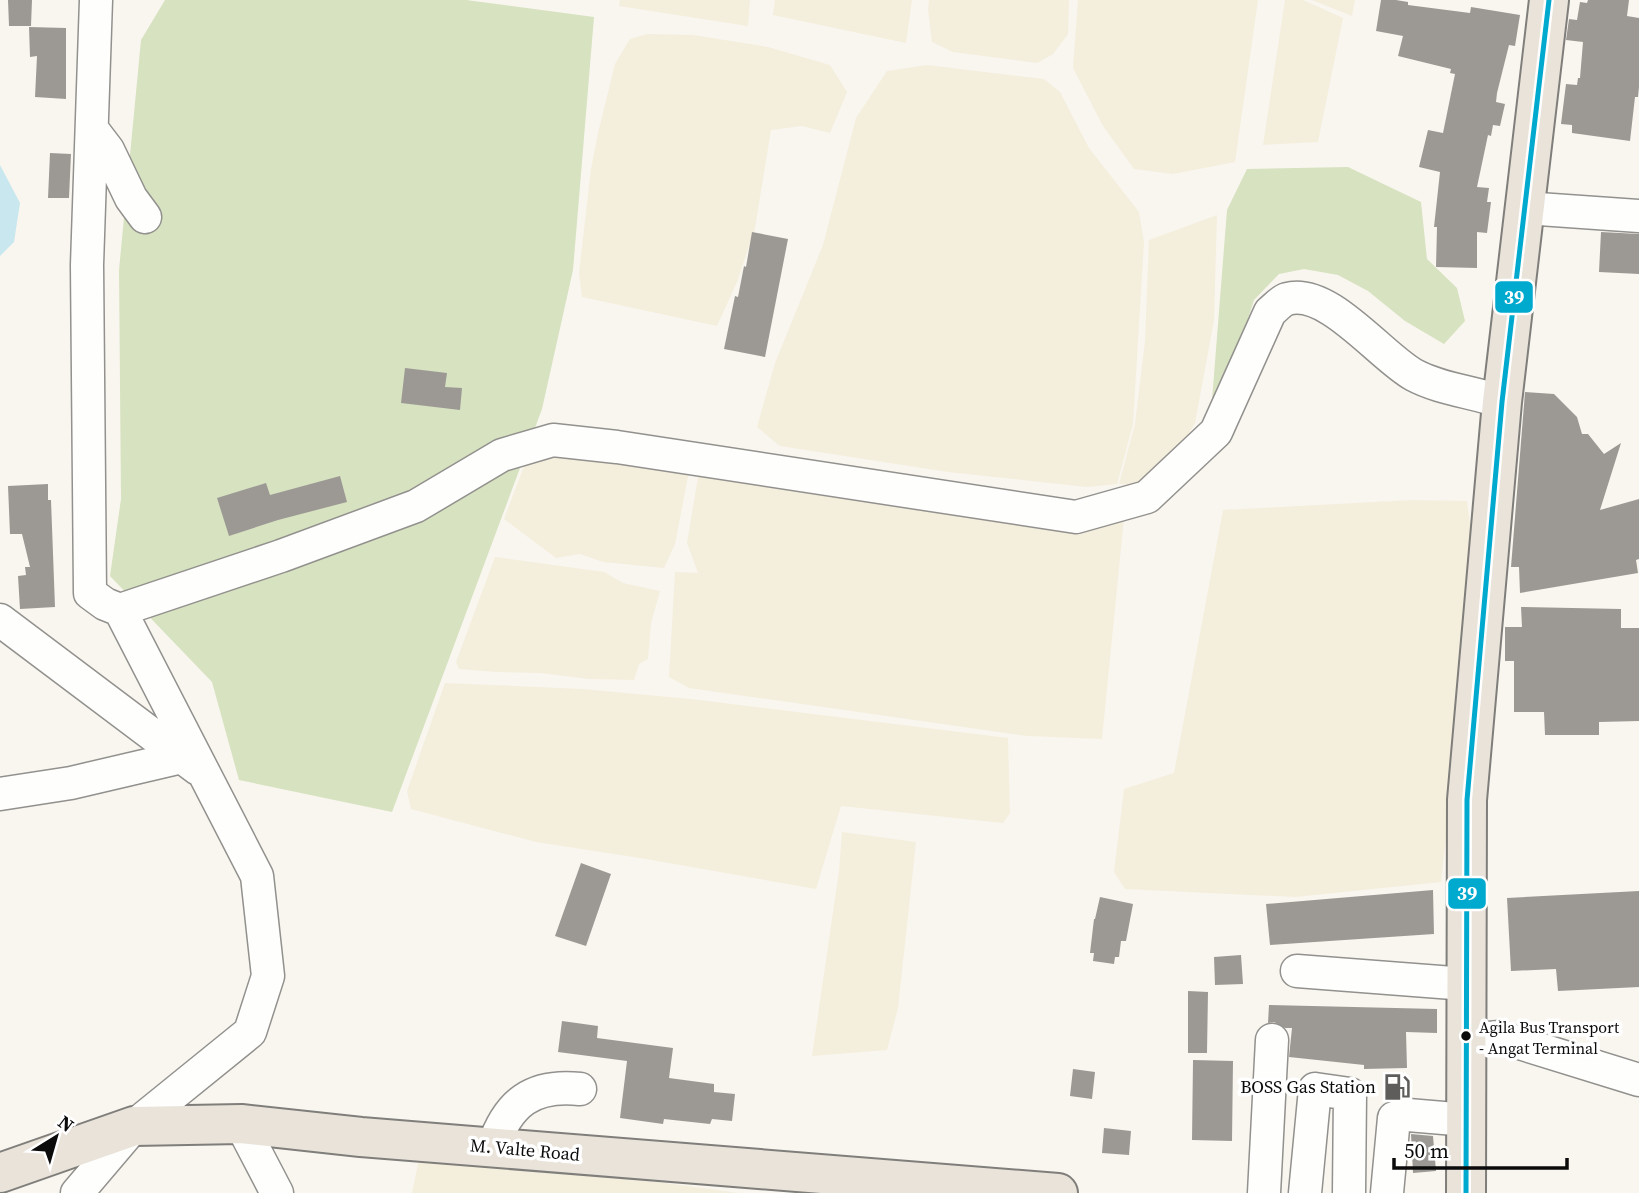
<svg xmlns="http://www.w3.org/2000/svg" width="1639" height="1193" viewBox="0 0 1639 1193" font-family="'Source Serif 4',serif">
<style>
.farmland{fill:#f4eedd}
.forest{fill:#d7e2c0}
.water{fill:#c9e7ef}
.building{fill:#9c9995}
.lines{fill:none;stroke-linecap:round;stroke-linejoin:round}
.minor-casing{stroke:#92918e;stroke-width:35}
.major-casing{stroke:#7f7e7b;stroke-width:42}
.minor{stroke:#fefefd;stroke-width:32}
.major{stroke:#e9e3d9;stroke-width:38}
.bus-1-casing{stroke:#fff;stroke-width:10}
.bus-1{stroke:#00a9ce;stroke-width:5}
.bus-dot{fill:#0b0b0b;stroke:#fff;stroke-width:2.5}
.labels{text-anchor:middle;stroke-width:7;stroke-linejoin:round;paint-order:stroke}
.bus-label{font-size:16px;fill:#0b0b0b;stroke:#fff;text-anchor:start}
.poi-label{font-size:18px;fill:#0b0b0b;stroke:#fff;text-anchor:end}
.street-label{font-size:18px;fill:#0b0b0b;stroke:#fff}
.line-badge{stroke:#fff;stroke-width:2.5}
.badge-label{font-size:19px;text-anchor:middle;font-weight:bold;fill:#fff}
</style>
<rect width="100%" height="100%" fill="#f9f6ef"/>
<path class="farmland" d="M620 0H750L748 26 619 6Z
M775 0H912L906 43 773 15Z
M929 0H1069L1068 34 1053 54 1037 63 953 52 932 42 928 10Z
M1078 0H1258L1235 162 1173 174 1134 169 1103 126 1073 68Z
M1285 0H1303L1343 18 1318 142 1263 145Z
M1312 0H1355L1352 16Z
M647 34 693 35 768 47 830 65 847 92 830 133 802 126 771 130 755 228 737 282 717 326 582 297 579 273 591 169 598 133 615 64 630 39Z
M927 65 1044 79 1060 92 1089 148 1139 212 1144 242 1133 424 1117 484 1087 487 948 472 780 446 757 427 775 363 823 245 856 118 887 71Z
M1217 215 1214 320 1195 423 1173 460 1134 485 1119 484 1135 424 1145 341 1149 240Z
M573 445 691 461 675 544 664 568 603 562 580 554 556 558 504 519 526 461 552 458Z
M699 471 1124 518 1102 739 1027 736 689 688 669 677 675 572 698 573 687 543Z
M1413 500 1467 501 1476 571 1441 882 1295 897 1125 889 1114 872 1124 789 1174 773 1223 510Z
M495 557 604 572 623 583 660 591 651 623 648 659 639 664 634 680 589 679 541 673 496 672 459 669 456 662Z
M445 683 582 689 691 699 1008 738 1010 813 1003 823 841 806 816 889 640 858 536 842 411 809 407 791Z
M842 832 916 842 898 1008 887 1050 812 1056 839 871Z
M421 1150 739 1193H412Z"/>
<path class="forest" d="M165 0H466L594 17 573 270 542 409 392 812 239 780 212 682 110 576 121 499 119 270 141 40Z
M1348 167 1421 202 1427 259 1457 288 1465 321 1444 344 1405 321 1368 291 1338 275 1304 269 1279 274 1254 300 1223 398 1212 400 1227 210 1247 169Z"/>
<path class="water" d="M0 165 20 203 14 242 0 256Z"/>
<path class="building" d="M8 0H32L31 26H9Z
M1381 0H1396L1408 2V5L1470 13 1471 7 1520 15 1515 46 1509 45 1497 93 1496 102 1505 104 1500 126 1493 125 1491 136 1488 135 1477 187 1489 188 1487 202H1491L1487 233 1477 232V268L1436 267 1437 227H1434L1440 172 1419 167 1428 130 1443 133 1455 74 1450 73 1451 69 1398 56 1403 36 1376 31Z
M1588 0H1629L1627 16 1639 18V87L1638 97H1635L1630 141 1572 133V125L1561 124 1566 84 1577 85 1578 78H1580L1583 42 1566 40 1569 19 1577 20 1580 2 1587 3Z
M29 27 66 28V99L35 97 37 56 30 57Z
M50 153 71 154 69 198H48Z
M752 232 788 239 765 357 724 349 735 296 738 297 744 266 746 267Z
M1601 232 1639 234V274L1599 272Z
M405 368 447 373 445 387 462 388 460 410 401 403Z
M1525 392 1554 394 1577 417 1582 434H1588L1604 454 1621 443 1600 510 1639 499V559L1636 560 1638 573 1520 593 1519 567H1511Z
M340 476 347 502 278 520 229 536 217 498 266 483 270 495Z
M48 484V500H51L55 607 20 609 18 576 26 575 25 567H30L22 534H10L8 486Z
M1521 607 1621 609V628H1639V721L1599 722V735H1545L1544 712H1514V661H1505V627H1522Z
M581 863 611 874 586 946 555 936Z
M1433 890 1434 934 1270 945 1266 904Z
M1639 891V987L1558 991 1556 969 1511 971 1507 898Z
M1100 897 1133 904 1126 941H1121L1119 957H1115L1114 964 1093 961 1094 953H1090L1094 919H1095Z
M1241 955 1243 984 1215 985 1214 957Z
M1188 991 1208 992 1207 1053H1188Z
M1269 1005 1437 1009V1033L1406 1032 1407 1068 1364 1069V1065L1289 1057 1292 1028H1285L1274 1022 1268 1023Z
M562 1021 598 1026 597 1038 673 1048 669 1078 714 1084V1092L735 1094 732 1121 712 1119 710 1124 664 1119 663 1124 620 1118 627 1061 558 1052Z
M1193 1060 1233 1061 1232 1141 1192 1140Z
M1073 1069 1095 1072 1092 1099 1070 1096Z
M1104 1128 1131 1131 1129 1155 1102 1153Z
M1411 1134 1433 1136 1436 1171 1413 1173Z"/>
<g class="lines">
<defs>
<path id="minor" d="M96 0 87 265 90 593 105 604 120 610 281 556 416 506 502 455 553 440 617 447 1076 517 1147 497 1216 432 1270 312C1275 308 1281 301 1287 299 1328 287 1380 356 1414 375 1440 389 1474 392 1502 402
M92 129 108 150 131 198 145 217
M1524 208 1639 216
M0 620 198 769
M0 794 71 783 182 757
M1297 971 1466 984
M1467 1040 1500 1037 1639 1080
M241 1124 277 1193
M493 1147C508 1103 532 1084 580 1089
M77 1193 134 1126 250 1032 268 976 257 876 120 610
M1264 1193 1272 1040
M1305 1193 1315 1089 1350 1094 1349 1193
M1387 1193 1394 1118 1408 1115 1467 1120"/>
<path id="major" d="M0 1173 134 1126 241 1124 361 1137 1058 1193
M1466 1193 1467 800 1502 402 1549 0"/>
</defs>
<use href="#minor" class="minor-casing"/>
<use href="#major" class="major-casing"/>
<use href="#minor" class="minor"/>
<use href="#major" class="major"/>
<defs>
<path id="bus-1" d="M1466 1193 1467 800 1502 402 1549 0"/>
</defs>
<use href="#bus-1" class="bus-1-casing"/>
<use href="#bus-1" class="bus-1"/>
</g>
<defs>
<symbol id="fuel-bare" viewBox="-9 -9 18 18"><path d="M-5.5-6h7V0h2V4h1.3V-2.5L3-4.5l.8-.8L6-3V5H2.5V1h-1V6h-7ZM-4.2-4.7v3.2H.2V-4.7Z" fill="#5e5d5b" stroke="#fff" stroke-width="2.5" paint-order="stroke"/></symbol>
</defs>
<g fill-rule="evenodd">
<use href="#fuel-bare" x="1378" y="1068" width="38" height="38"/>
</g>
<circle class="bus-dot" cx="1466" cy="1036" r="6"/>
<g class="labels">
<g class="bus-label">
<text x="1479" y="1033">Agila Bus Transport<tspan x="1479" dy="21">- Angat Terminal</tspan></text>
</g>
<g class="poi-label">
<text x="1376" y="1093">BOSS Gas Station</text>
</g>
<g class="street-label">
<text transform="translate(525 1150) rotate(5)" y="6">M. Valte Road</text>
</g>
</g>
<g class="line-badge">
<rect x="1494" y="280" width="40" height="34" rx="7" fill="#00a9ce"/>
<rect x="1447" y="877" width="40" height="33" rx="7" fill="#00a9ce"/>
</g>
<g class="badge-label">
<text x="1514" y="304">39</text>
<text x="1467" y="900">39</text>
</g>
<g transform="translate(56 1137) rotate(37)" stroke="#ffffff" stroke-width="5" paint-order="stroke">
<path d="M0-5L12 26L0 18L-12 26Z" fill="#0b0b0b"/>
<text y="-10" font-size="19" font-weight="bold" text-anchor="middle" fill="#0b0b0b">N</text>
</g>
<path d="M1394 1158v10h173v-10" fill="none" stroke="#0b0b0b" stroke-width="3.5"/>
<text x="1404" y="1158" font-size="21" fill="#0b0b0b" stroke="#ffffff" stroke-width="5" paint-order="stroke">50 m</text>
</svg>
